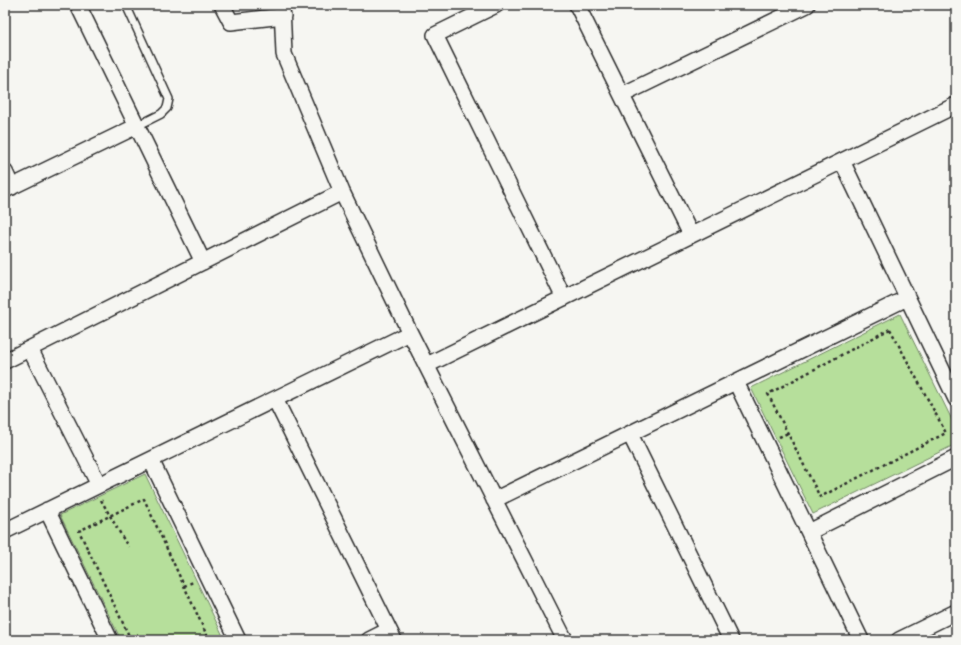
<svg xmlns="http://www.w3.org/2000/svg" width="961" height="645" viewBox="0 0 961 645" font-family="Pangolin,sans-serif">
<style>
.green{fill:#b6df9b;stroke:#708563}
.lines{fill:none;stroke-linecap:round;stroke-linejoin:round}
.service-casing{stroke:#2b2b2b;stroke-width:10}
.minor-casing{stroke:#2b2b2b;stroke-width:18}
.path{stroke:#2b2b2b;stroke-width:2.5;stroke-dasharray:3 3;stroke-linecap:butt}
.service{stroke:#f6f6f2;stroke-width:7}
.minor{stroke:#f6f6f2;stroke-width:15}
</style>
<rect width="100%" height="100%" fill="#f6f6f2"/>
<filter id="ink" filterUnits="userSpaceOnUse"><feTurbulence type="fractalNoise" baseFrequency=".025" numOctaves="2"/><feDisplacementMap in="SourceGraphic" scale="8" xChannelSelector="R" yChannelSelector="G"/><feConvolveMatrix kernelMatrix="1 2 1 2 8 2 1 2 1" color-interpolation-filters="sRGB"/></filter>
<g filter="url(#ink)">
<path class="green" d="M900 314 956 428V444L813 514 751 388Z
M145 474 225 640H121L60 515Z"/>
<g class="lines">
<defs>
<path id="service" d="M126 5 169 99 167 108 161 114 137 126"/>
<path id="minor" d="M78 5 203 262
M222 5 231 22 283 16
M282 5 284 54 342 192 410 333 565 640
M496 5 435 35 564 298
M577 5 691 235
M622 95 807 5
M842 161 956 399
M5 172 12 187
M5 190 137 126
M30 349 99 485
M5 361 342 192
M427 365 956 105
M736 382 861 640
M275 399 394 640
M630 434 731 640
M151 460 238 640
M494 500 907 298
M47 510 110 640
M5 531 410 333
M809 532 956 458
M369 640 389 630
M899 640 956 612"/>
</defs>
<use href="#service" class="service-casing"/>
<use href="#minor" class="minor-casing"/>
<path class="path" d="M890 329 946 433 820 497 768 394Z
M779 437 788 433
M101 500 128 547
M184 586 193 582
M131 640 79 531 144 499 209 640"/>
<use href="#service" class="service"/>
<use href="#minor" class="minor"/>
</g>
</g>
<rect width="961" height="645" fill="none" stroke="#f6f6f2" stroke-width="20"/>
<rect x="10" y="10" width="941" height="625" fill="none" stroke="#2b2b2b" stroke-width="1.5" filter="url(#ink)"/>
</svg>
